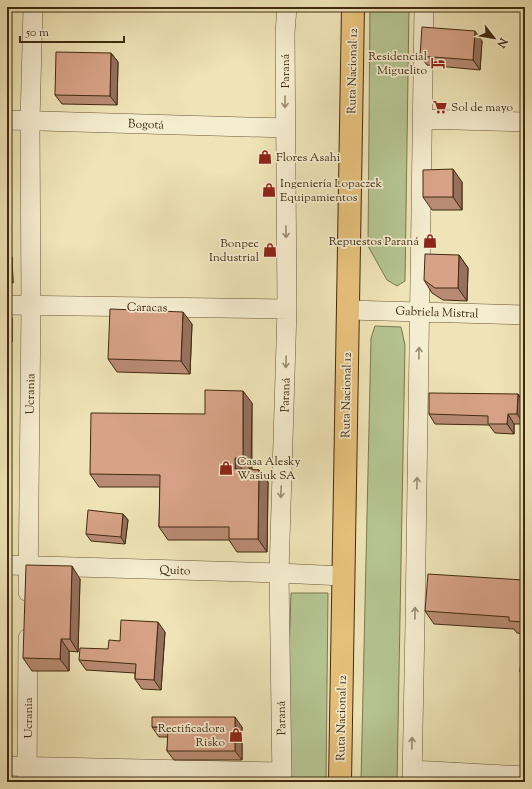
<svg xmlns="http://www.w3.org/2000/svg" width="532" height="789" viewBox="0 0 532 789" font-family="'Sorts Mill Goudy',serif">
<style>
.green{fill:#b5c592;stroke:#7b7850}
.lines{fill:none;stroke-linecap:round;stroke-linejoin:round}
.minor-casing{stroke:#6c5839;stroke-width:20}
.highway-casing{stroke:#412a0f;stroke-width:24}
.minor{stroke:#f5edd0;stroke-width:19}
.highway{stroke:#e8c27c;stroke-width:22}
.wall{fill:#b98b74;stroke:#412a0f}
.shaded-wall{fill:#96715e;stroke:#412a0f}
.building{fill:#d7a287;stroke:#412a0f}
.oneway{stroke:#9b8c70}
.labels{text-anchor:middle;stroke-width:3.5;stroke-linejoin:round;paint-order:stroke}
.poi-label{font-size:12px;fill:#412a0f;stroke:#f5edd0;text-anchor:end}
.street-label{font-size:12px;fill:#412a0f;stroke:#f5edd0}
</style>
<rect width="100%" height="100%" fill="#efe4b7"/>
<filter id="stains"><feTurbulence type="fractalNoise" baseFrequency=".005" numOctaves="4"/><feColorMatrix values="0 0 0 0 .2 0 0 0 0 .09 0 0 0 0 .02 0 0 0 .5 -.17"/></filter>
<radialGradient id="worn" r=".72"><stop offset=".6" stop-color="#630" stop-opacity="0"/><stop offset="1" stop-color="#630" stop-opacity=".3"/></radialGradient>
<path class="green" d="M370 7H409L405 281 397 286 387 280 368 246Z
M375 326 401 327 405 345 397 782H361L371 338Z
M291 593H328L326 782H285Z"/>
<g class="lines">
<defs>
<path id="minor" d="M422 119 525 122
M7 120 285 128
M7 305 287 309
M348 310 525 315
M7 565 279 573 343 576
M28 592 31 306 30 121 33 7
M7 766 282 772
M412 770 525 776
M27 782 28 638
M282 782 279 573 287 309 285 33 287 7
M412 782 415 623 424 7"/>
<path id="highway" d="M340 782 353 7"/>
</defs>
<use href="#minor" class="minor-casing"/>
<use href="#highway" class="highway-casing"/>
<use href="#minor" class="minor"/>
<use href="#highway" class="highway"/>
</g>
<path class="wall" d="M482 41 480 70 427 65 420 56Z
M111 53 118 62 117 105 62 104 55 95Z
M462 182V210H432L423 197Z
M7 250 12 257 13 283H7Z
M459 255 468 268 467 301 443 300 432 293 424 280Z
M7 310 12 318V342H9V370H7Z
M192 324 190 374 117 372 108 359Z
M518 394 524 404V424H514V434L495 433 489 425 435 424 429 414Z
M252 403V470H259L268 482 267 552H237L229 540H168L159 527 160 487H99L90 474 205 414Z
M123 514 128 520 125 544 91 541 86 534Z
M80 579 78 652 69 651V671H32L23 658Z
M525 583V678L520 672 523 634 517 633 514 629 434 624 425 611Z
M165 632 161 690 142 689 135 679V673L86 670 79 660 108 649 120 641Z
M152 727H242V760H174L167 751 168 737H159Z"/>
<path class="shaded-wall" d="M7 7H8L7 72Z
M475 31 482 41 480 70 473 60Z
M111 53 118 62 117 105 110 96Z
M453 169 462 182V210L453 197Z
M7 250 12 257 13 283 7 275Z
M459 255 468 268 467 301 458 288Z
M7 310 12 318V342L7 335Z
M183 312 192 324 190 374 181 361Z
M7 339 9 342V370L7 368Z
M243 391 252 403 251 471 243 458Z
M518 394 524 404V424L517 414Z
M508 414 514 424V434L507 424Z
M7 435 8 437 7 457Z
M235 458 243 471 235 469Z
M259 470 268 482 267 552 258 539Z
M123 514 128 520 125 544 121 537Z
M72 566 80 579 78 652 70 639Z
M523 580 525 583V590L523 587Z
M158 622 165 632 161 690 154 680Z
M7 627 8 629 7 647Z
M61 639 69 651V671L60 659Z
M235 717 242 727V760L235 751Z"/>
<path class="building" d="M422 27 475 31 473 60 420 56Z
M56 52 111 53 110 96 55 95Z
M453 169V197H423V170Z
M425 254 459 255 458 288H435L424 280Z
M110 309 183 312 181 361 108 359Z
M205 390 243 391V458H235V469L259 470 258 539H229V527H159L160 475 90 474 91 413 205 414Z
M429 393 518 394 517 414H508L507 424H488V416L429 414Z
M88 510 123 514 121 537 86 534Z
M26 565 72 566 70 639H61L60 659 23 658Z
M428 574 523 580V587H525V672H520L524 622 509 621V617L425 611Z
M121 620 158 622 154 680 135 679 136 664 79 660 80 648 108 649 109 640 120 641Z
M152 717H235V751H167L168 727H152Z"/>
<defs><path id="oneway-shaft" d="M-6 0H5M1.5-3L5.5 0L1.5 3" fill="none" stroke-width="1.6" stroke-linecap="round" stroke-linejoin="round"/></defs>
<g class="oneway">
<use href="#oneway-shaft" transform="translate(285 102) rotate(90)"/>
<use href="#oneway-shaft" transform="translate(286 232) rotate(89)"/>
<use href="#oneway-shaft" transform="translate(419 353) rotate(-89)"/>
<use href="#oneway-shaft" transform="translate(286 362) rotate(92)"/>
<use href="#oneway-shaft" transform="translate(417 483) rotate(-89)"/>
<use href="#oneway-shaft" transform="translate(281 492) rotate(92)"/>
<use href="#oneway-shaft" transform="translate(415 613) rotate(-89)"/>
<use href="#oneway-shaft" transform="translate(412 743) rotate(-89)"/>
</g>
<defs>
<symbol id="hotel-bare" viewBox="-9 -9 18 18"><path d="M-6-4.5h1.5V1H6V5H4.5V3h-9V5H-6ZM-4 0a1.8 1.8 0 1 1 3.6 0ZM.5 0V-2.5h3Q6-2.5 6 0Z" fill="#8f2418" stroke="#f5edd0" stroke-width="2.5" paint-order="stroke"/></symbol>
<symbol id="supermarket-bare" viewBox="-9 -9 18 18"><path d="M-6-5.5h2.5l.6 2H6L4.5 2H-2.5L-4.4-4H-6ZM-1.5 3.2a1.3 1.3 0 1 0 .1 0ZM3 3.2a1.3 1.3 0 1 0 .1 0Z" fill="#8f2418" stroke="#f5edd0" stroke-width="2.5" paint-order="stroke"/></symbol>
<symbol id="shop-bare" viewBox="-9 -9 18 18"><path d="M-5-2.5h2.3a2.7 3.5 0 0 1 5.4 0H5L5.5 6h-11ZM-1.5-2.5h3a1.5 2.3 0 0 0-3 0Z" fill="#8f2418" stroke="#f5edd0" stroke-width="2.5" paint-order="stroke"/></symbol>
</defs>
<g fill-rule="evenodd">
<use href="#hotel-bare" x="428" y="53" width="20" height="20"/>
<use href="#supermarket-bare" x="430" y="97" width="20" height="20"/>
<use href="#shop-bare" x="255" y="147" width="20" height="20"/>
<use href="#shop-bare" x="259" y="180" width="20" height="20"/>
<use href="#shop-bare" x="420" y="231" width="20" height="20"/>
<use href="#shop-bare" x="260" y="240" width="20" height="20"/>
<use href="#shop-bare" x="216" y="458" width="20" height="20"/>
<use href="#shop-bare" x="226" y="725" width="20" height="20"/>
</g>
<g class="labels">
<g class="poi-label">
<text x="427" y="60">Residencial<tspan x="427" dy="14">Miguelito</tspan></text>
<text x="451" y="111" text-anchor="start">Sol de mayo</text>
<text x="276" y="161" text-anchor="start">Flores Asahi</text>
<text x="280" y="187" text-anchor="start">Ingeniería Lopaczek<tspan x="280" dy="14">Equipamientos</tspan></text>
<text x="419" y="245">Repuestos Paraná</text>
<text x="259" y="247">Bonpec<tspan x="259" dy="14">Industrial</tspan></text>
<text x="237" y="465" text-anchor="start">Casa Alesky<tspan x="237" dy="14">Wasiuk SA</tspan></text>
<text x="225" y="732">Rectificadora<tspan x="225" dy="14">Risko</tspan></text>
</g>
<g class="street-label">
<text transform="translate(285 71) rotate(-90)" y="4">Paraná</text>
<text transform="translate(352 71) rotate(-89)" y="4">Ruta Nacional 12</text>
<text transform="translate(146 124) rotate(2)" y="4">Bogotá</text>
<text transform="translate(147 307) rotate(1)" y="4">Caracas</text>
<text transform="translate(437 312) rotate(2)" y="4">Gabriela Mistral</text>
<text transform="translate(30 394) rotate(-89)" y="4">Ucrania</text>
<text transform="translate(285 395) rotate(-88)" y="4">Paraná</text>
<text transform="translate(346 395) rotate(-89)" y="4">Ruta Nacional 12</text>
<text transform="translate(175 570) rotate(2)" y="4">Quito</text>
<text transform="translate(28 718) rotate(-90)" y="4">Ucrania</text>
<text transform="translate(281 718) rotate(-91)" y="4">Paraná</text>
<text transform="translate(341 718) rotate(-89)" y="4">Ruta Nacional 12</text>
</g>
</g>
<rect width="532" height="789" fill="none" stroke="#efe4b7" stroke-width="24"/>
<rect x="8" y="8" width="516" height="773" fill="none" stroke="#412a0f" stroke-width="2"/>
<rect x="12" y="12" width="508" height="765" fill="none" stroke="#412a0f"/>
<g transform="translate(494 38) rotate(121)" stroke="#f5edd0" stroke-width="3" paint-order="stroke">
<path d="M0-3L7 15L0 10L-7 15Z" fill="#412a0f"/>
<text y="-6" font-size="11" font-weight="bold" text-anchor="middle" fill="#412a0f">N</text>
</g>
<path d="M20 36v6h104v-6" fill="none" stroke="#412a0f" stroke-width="2"/>
<text x="26" y="36" font-size="12" fill="#412a0f" stroke="#f5edd0" stroke-width="3" paint-order="stroke">50 m</text>
<rect width="100%" height="100%" filter="url(#stains)"/>
<rect width="100%" height="100%" fill="url(#worn)"/>
</svg>
